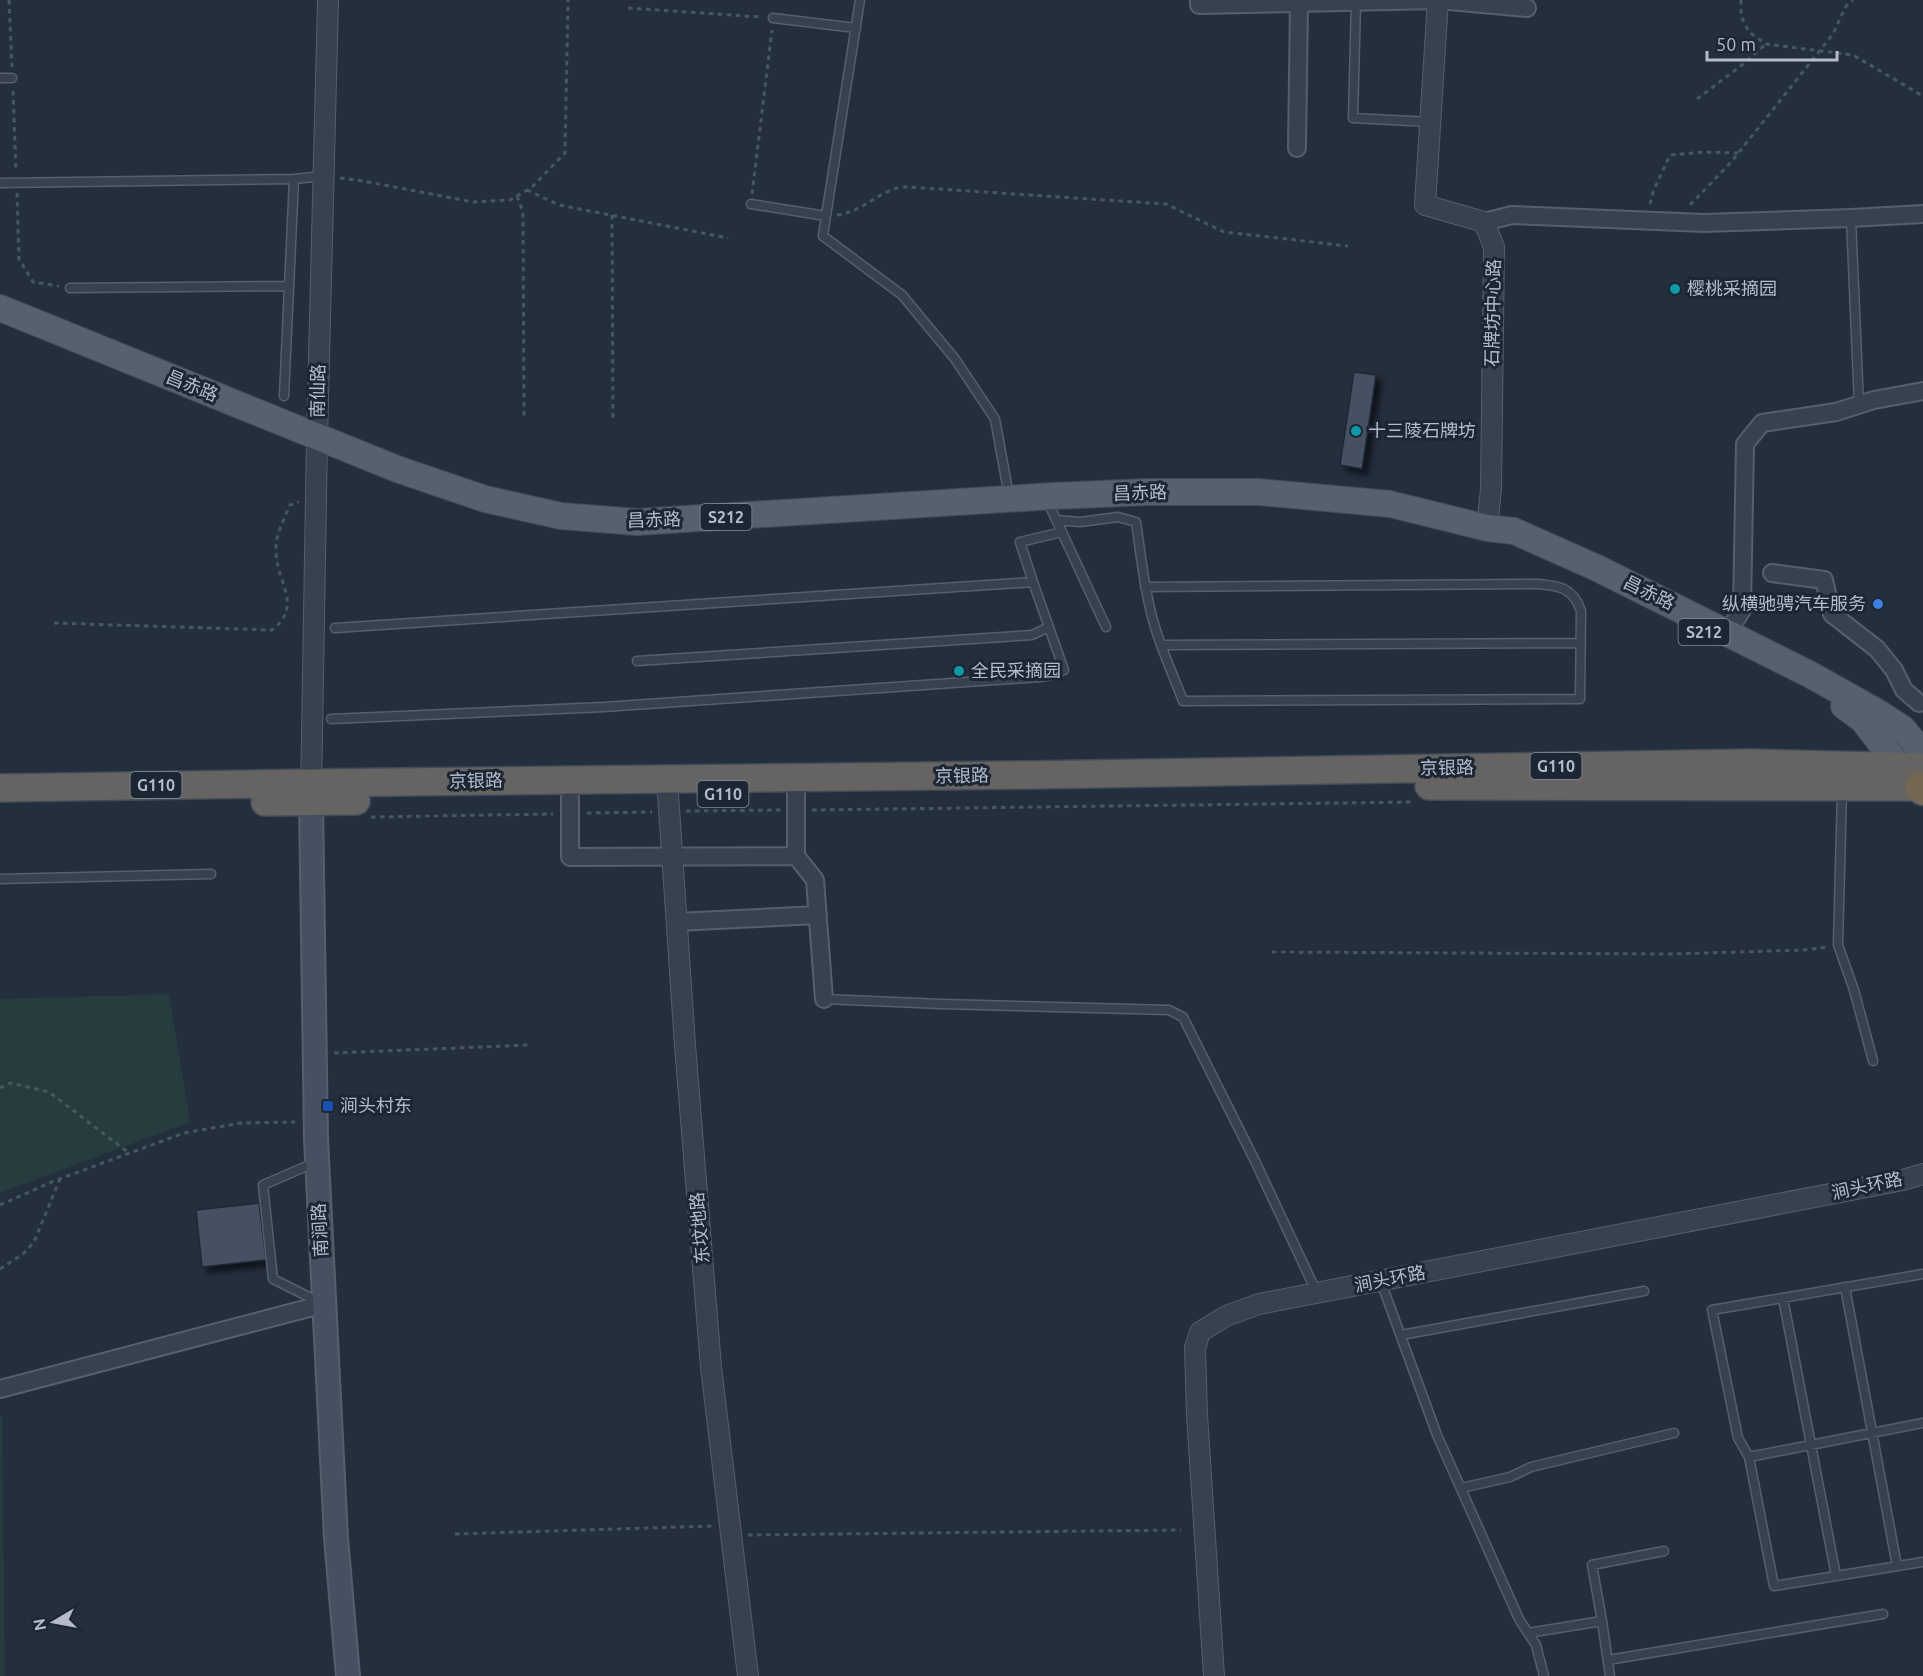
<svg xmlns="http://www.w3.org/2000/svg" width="1923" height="1676" viewBox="0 0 1923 1676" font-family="Ubuntu,'Noto Sans SC',sans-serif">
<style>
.green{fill:#263c3f}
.building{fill:#455162;stroke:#1f2835;stroke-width:1.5;filter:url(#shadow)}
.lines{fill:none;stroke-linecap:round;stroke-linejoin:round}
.service-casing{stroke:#565f6c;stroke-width:11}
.minor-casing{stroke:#565f6c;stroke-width:20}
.tertiary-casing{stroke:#565f6c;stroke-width:22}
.secondary-casing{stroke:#565f6c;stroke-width:26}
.primary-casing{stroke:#414a57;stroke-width:28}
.trunk-casing{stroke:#434c59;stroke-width:30}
.motorway-casing{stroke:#434c59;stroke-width:33}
.path{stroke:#44595c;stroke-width:3;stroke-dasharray:4.5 4.5;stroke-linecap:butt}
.service{stroke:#38414e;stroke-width:8}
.minor{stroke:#38414e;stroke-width:16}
.tertiary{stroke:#38414e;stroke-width:20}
.secondary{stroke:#465061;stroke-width:22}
.primary{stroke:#56606e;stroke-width:26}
.trunk{stroke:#656462;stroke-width:27}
.motorway{stroke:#746855;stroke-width:30}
.culture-dot{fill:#0f9aa8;stroke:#1d2633;stroke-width:2}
.shop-dot{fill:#3f7fe0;stroke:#1d2633;stroke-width:2}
.transit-dot{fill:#1a4fb4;stroke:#1d2633;stroke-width:2}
.labels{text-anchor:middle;stroke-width:6;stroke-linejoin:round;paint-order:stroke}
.shield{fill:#1d2633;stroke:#878f9c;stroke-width:1.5}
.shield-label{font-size:16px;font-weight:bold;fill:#b4bcc9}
.poi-label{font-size:18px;fill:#b4bcc9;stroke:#1d2633;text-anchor:start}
.street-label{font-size:18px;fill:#b4bcc9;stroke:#1d2633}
</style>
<defs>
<filter id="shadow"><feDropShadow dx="5.5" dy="5.5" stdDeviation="3" flood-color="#0009"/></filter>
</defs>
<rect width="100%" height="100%" fill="#242f3e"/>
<path class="green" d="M169 994 190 1122 0 1193V999Z
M2 1416 5 1676H0V1417Z"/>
<path class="building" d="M1354 372 1376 375 1362 469 1340 465Z
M259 1203 266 1260 202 1267 196 1210Z"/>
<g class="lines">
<defs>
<path id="service" d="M1356 2 1353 118 1430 122
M773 18 856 28
M0 78H12
M294 179 323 176
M0 183 294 179 284 396
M751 204 826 216 823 236 902 295 955 359 995 419 1009 496
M826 216 860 0
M1851 218 1859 405
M70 288 289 286
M1047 500 1106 627
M1056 520 1080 522 1118 517 1136 522C1140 549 1143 577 1149 604 1156 638 1171 669 1183 701L1580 699 1581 611C1573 587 1559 586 1537 584L1145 587
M1033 582 1020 542 1062 532
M1161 645 1581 643
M637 661 1032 635 1049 627
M331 719 604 707 1040 677 1052 675 1064 670 1033 582 335 628
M1842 791 1838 945 1854 990 1873 1061
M0 879 211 874
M824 999 941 1004 1169 1010 1183 1017 1255 1161 1317 1293
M316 1162 263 1185 273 1279 321 1303
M1923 1274 1712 1310 1738 1438 1749 1457 1774 1586 1923 1562
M1381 1282 1437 1435 1519 1619 1536 1645 1544 1676
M1845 1287 1897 1566
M1783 1298 1836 1576
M1401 1335 1644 1291
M1749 1457 1923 1423
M1461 1488 1510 1477 1531 1467 1674 1433
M1602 1621 1592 1565 1664 1551
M1528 1633 1602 1621 1610 1676
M1608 1660 1883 1614"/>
<path id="minor" d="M1199 0V5L1438 0 1527 8
M1297 148 1299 3
M1484 222 1512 215 1704 223 1851 218 1923 214
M1772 573 1824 580 1832 614 1877 649 1894 670 1904 690 1919 703
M1728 632 1742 610 1745 444 1762 423 1836 412 1874 400 1923 391
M570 797V857L796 856V793
M796 856 815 880 824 999
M676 922 818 915
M0 1389 324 1304"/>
<path id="tertiary" d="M1438 0 1425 205 1484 222 1494 247 1491 489 1487 528
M667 779 685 1045 711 1367 748 1676
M311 795 317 437 328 0
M1214 1676 1197 1415 1195 1348 1200 1332 1226 1316 1259 1304 1903 1180 1923 1174"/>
<path id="secondary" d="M311 801 316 1139 336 1538 348 1676"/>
<path id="primary" d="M0 308 397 469 485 499 561 516 637 522 1054 496 1147 492H1259L1390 504 1487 528 1514 531 1597 568 1811 675 1877 712 1903 729 1923 753
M1844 706 1863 720 1899 767 1910 778"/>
<path id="trunk" d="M1429 786 1923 787
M0 788 312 783 1027 775 1750 763 1923 767
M265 802 356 801"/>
<path id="motorway" d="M1920 787 1923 790"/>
</defs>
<use href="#service" class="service-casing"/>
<use href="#minor" class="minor-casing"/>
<use href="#tertiary" class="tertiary-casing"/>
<use href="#secondary" class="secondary-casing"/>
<use href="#primary" class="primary-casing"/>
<use href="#trunk" class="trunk-casing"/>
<use href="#motorway" class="motorway-casing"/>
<path class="path" d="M9 0 12 67
M1741 0V16L1749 32 1766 44 1853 55 1923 96
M628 8 761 17
M13 91 16 172
M1697 99 1742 65 1766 44
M340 178 363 181 473 202 510 200 531 188 565 153 568 0
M527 190 559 205 728 238
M17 193 19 259 33 282 59 286
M752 194 772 30
M517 196 523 212 524 419
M1650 204 1653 192 1670 155 1705 152 1738 153
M1690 205 1732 161 1833 34 1846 6 1853 0
M612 215 613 422
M837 215C860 212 874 196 894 189 898 187 904 187 908 187L1166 204 1224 232 1348 246
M54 623 272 630C304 605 276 582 276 551 275 535 284 520 290 505L299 502
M812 810 1414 802
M686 811 781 810
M587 813 652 812
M371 817 553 814
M1272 952 1671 954 1804 950 1827 947
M334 1053 529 1045
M0 1088 10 1083 49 1092 129 1153
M0 1205 54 1181 184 1133 241 1123 295 1122
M0 1269 23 1254 34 1242 60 1179
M455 1534 713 1526
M748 1535 1181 1530"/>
<use href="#service" class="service"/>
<use href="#minor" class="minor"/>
<use href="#tertiary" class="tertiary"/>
<use href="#secondary" class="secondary"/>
<use href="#primary" class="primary"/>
<use href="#trunk" class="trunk"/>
<use href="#motorway" class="motorway"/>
</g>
<g class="culture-dot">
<circle cx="1675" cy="289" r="6"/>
<circle cx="1356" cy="431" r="6"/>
<circle cx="959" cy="671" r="6"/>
</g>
<circle class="shop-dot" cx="1878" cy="604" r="6"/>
<rect class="transit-dot" x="322" y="1100" width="12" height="12" rx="3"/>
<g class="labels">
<g class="shield">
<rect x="700.5" y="504" width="51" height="26" rx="4.5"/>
<rect x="1678.5" y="619" width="51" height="26" rx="4.5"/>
<rect x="1530.5" y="753" width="51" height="26" rx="4.5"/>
<rect x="130.5" y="772" width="51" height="26" rx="4.5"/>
<rect x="697.5" y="781" width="51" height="26" rx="4.5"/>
</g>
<g class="shield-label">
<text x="726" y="523">S212</text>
<text x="1704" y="638">S212</text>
<text x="1556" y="772">G110</text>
<text x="156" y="791">G110</text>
<text x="723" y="800">G110</text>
</g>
<g class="poi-label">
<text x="1687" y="295">樱桃采摘园</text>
<text x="1368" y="437">十三陵石牌坊</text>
<text x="1866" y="610" text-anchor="end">纵横驰骋汽车服务</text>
<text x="971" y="677">全民采摘园</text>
<text x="340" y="1112">涧头村东</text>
</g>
<g class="street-label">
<text transform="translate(1493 313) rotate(-89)" y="6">石牌坊中心路</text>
<text transform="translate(192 386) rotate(22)" y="6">昌赤路</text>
<text transform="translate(318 391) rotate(-89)" y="6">南仙路</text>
<text transform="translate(1140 493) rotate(-2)" y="6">昌赤路</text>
<text transform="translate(654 520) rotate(-2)" y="6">昌赤路</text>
<text transform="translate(1649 593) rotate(26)" y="6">昌赤路</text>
<text transform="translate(1447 768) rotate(-1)" y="6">京银路</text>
<text transform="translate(962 776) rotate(-1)" y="6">京银路</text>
<text transform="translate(476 781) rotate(-1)" y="6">京银路</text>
<text transform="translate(1867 1186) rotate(-12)" y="6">涧头环路</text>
<text transform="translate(700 1228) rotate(-95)" y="6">东坟地路</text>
<text transform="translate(320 1230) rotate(-93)" y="6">南涧路</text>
<text transform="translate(1390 1279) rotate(-11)" y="6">涧头环路</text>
</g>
</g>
<g transform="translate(54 1622) rotate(260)" stroke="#1d2633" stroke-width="4.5" paint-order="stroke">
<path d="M0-4.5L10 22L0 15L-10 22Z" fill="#b4bcc9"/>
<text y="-9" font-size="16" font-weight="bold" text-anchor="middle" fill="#b4bcc9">N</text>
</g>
<path d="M1707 51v9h130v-9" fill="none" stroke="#b4bcc9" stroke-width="3"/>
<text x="1716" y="51" font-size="18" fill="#b4bcc9" stroke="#1d2633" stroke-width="4.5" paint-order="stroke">50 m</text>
</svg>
